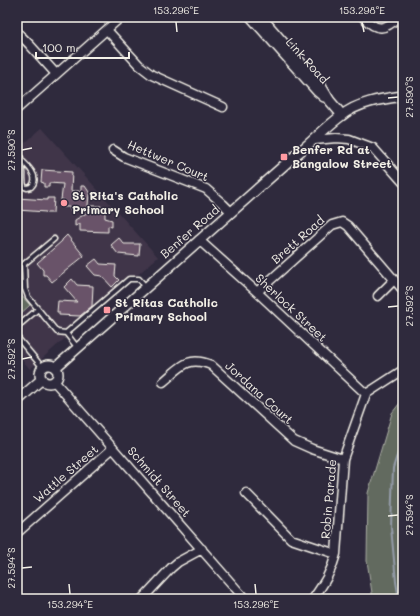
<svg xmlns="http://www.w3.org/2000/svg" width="420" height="616" viewBox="0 0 420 616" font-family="Mali,sans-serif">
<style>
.built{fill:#40364a}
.green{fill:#626b5f;stroke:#abaea4}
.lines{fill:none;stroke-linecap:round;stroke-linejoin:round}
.stream{stroke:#959caa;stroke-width:2}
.building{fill:#695369;stroke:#f4f1e8}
.service-casing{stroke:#f4f1e8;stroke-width:7}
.minor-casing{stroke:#f4f1e8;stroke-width:11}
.tertiary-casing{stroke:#f4f1e8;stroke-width:12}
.service{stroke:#2f2a3d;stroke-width:4}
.minor{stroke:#2f2a3d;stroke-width:8}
.tertiary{stroke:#2f2a3d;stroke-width:9}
.ticks{fill:none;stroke:#f4f1e8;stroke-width:1.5}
.poi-dot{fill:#ff9aa2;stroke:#2f2a3d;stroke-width:1.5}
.labels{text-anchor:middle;stroke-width:3;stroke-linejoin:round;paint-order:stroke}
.street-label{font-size:12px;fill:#f4f1e8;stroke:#2f2a3d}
.poi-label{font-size:12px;font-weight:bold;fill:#f4f1e8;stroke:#2f2a3d;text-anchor:start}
.neatline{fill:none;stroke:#f4f1e8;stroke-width:1.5}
.ticks-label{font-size:10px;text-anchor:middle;fill:#f4f1e8}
</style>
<rect width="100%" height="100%" fill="#2f2a3d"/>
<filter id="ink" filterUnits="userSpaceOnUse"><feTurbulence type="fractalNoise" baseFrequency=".025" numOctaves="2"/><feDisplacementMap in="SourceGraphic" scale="8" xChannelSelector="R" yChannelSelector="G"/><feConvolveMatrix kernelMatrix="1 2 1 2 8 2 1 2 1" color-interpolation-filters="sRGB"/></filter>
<g filter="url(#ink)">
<path class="built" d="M42 128 158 257 30 369 17 354V150Z"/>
<path class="green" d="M17 291 30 305 17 317Z
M403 399V599H373L367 561 368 493 392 413Z"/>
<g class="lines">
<path class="stream" d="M399 599 396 582 391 527 393 468 403 437"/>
</g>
<path class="building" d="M42 170 72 172 71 191H81V186H85L89 192 88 206H101V210H105V218L112 220V227L108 226V232L80 231V224L75 226V220L90 211 70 210V207H63L64 200H61L63 184 49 183V187H44V183L41 182Z
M17 198 47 200V198H54L53 213H46V212L17 210Z
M67 235 84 256 52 282 46 275H43V270L37 263 62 241V240Z
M119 238 124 244H140L139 256 118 254 111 245Z
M96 259 100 264 116 265 115 276 119 280 112 287 102 276 95 275 87 266Z
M72 279 77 285 93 286 92 306 80 316 59 315V312H57L58 301 77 302 64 287Z"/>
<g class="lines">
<defs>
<path id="service" d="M20 160C26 173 21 175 24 186
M17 184 27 188 31 187C41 177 27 165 19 158
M38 309 28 297 25 289 24 264 54 239
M17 327 38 309 57 332 66 333 129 279H139L146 287
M66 333 77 347
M17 337 43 368"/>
<path id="minor" d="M363 17C377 32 385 30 399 17
M107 30 139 65 152 75 223 107
M17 32 29 44 56 74
M17 109 121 17
M315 140 336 138 349 139 373 148 403 182
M113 150 124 157 206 189 223 204 231 212
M17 156 19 158
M199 240 257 292 366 394
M257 292 332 225 342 222 348 226 403 290
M378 296 394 280
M54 381 245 599
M163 382C180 368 187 355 211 365L294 441 312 449 343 459
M246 493 291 539 336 554
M17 533 113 448
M142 599 171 568 178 562 202 549
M313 599C324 583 331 573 336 554L343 459 366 394 403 370"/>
<path id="tertiary" d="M251 17 317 91 324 97
M261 17 321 86 330 101 342 115
M40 374a9 9 0 1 1 18 0a9 9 0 1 1-18 0Z
M55 368 298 153C313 141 326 127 341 116 358 102 382 99 403 96
M17 401 42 379"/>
</defs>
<use href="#service" class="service-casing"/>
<use href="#minor" class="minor-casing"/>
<use href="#tertiary" class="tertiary-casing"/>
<use href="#service" class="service"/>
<use href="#minor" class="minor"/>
<use href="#tertiary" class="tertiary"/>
</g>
</g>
<path class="ticks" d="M176 22 177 32M362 22 364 32M388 98 398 97M22 150 32 148M388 307 398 306M22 359 32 357M388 516 398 515M22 568 32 567M69 584 70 594M255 584 256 594"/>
<g class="poi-dot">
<rect x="280" y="153" width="8" height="8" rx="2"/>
<circle cx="64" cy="203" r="4"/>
<rect x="103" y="306" width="8" height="8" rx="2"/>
</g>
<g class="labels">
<g class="street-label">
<text transform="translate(307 61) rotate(48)" y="4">Link Road</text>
<text transform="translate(168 161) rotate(23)" y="4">Hettwer Court</text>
<text transform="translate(190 232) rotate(-41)" y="4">Benfer Road</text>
<text transform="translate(298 240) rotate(-41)" y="4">Brett Road</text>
<text transform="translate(291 308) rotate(43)" y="4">Sherlock Street</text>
<text transform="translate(259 393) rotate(42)" y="4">Jordana Court</text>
<text transform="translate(66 474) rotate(-41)" y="4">Wattle Street</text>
<text transform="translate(159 482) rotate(49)" y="4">Schmidt Street</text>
<text transform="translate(329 499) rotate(-85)" y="4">Robin Parade</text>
</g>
<g class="poi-label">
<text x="292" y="154">Benfer Rd at<tspan x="292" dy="14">Bangalow Street</tspan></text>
<text x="72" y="200">St Rita's Catholic<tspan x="72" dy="14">Primary School</tspan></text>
<text x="115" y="307">St Ritas Catholic<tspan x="115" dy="14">Primary School</tspan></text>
</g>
</g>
<rect width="420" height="616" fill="none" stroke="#2f2a3d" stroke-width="44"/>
<path d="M36 52v6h93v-6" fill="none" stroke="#f4f1e8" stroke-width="2"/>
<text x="42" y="52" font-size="12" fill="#f4f1e8" stroke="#2f2a3d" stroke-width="3" paint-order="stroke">100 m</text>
<rect x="22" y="22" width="376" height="572" class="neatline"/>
<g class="ticks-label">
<text x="176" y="14">153.296°E</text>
<text x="362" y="14">153.298°E</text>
<text transform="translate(409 97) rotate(-90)" y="4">27.590°S</text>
<text transform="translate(11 150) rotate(-90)" y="4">27.590°S</text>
<text transform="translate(409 306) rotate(-90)" y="4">27.592°S</text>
<text transform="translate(11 359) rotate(-90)" y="4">27.592°S</text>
<text transform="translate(409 515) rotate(-90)" y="4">27.594°S</text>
<text transform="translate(11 568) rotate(-90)" y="4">27.594°S</text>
<text x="70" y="608">153.294°E</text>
<text x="256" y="608">153.296°E</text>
</g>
</svg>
